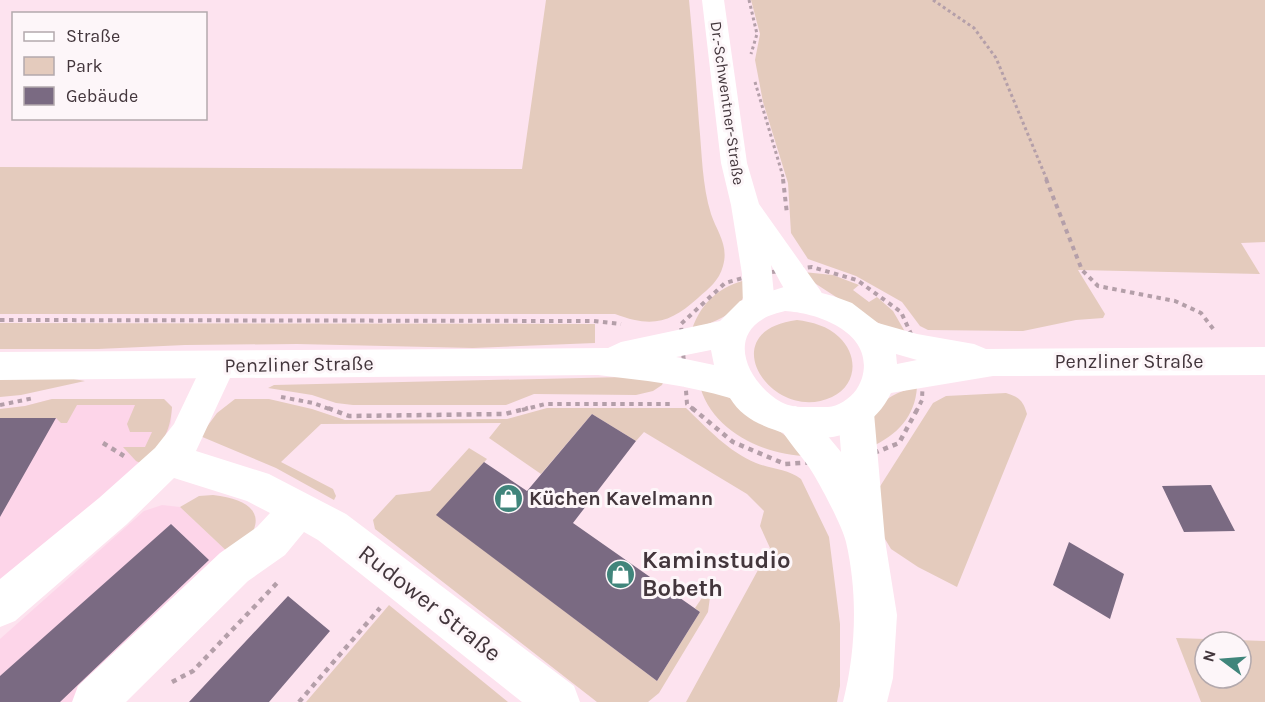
<svg xmlns="http://www.w3.org/2000/svg" width="1265" height="702" viewBox="0 0 1265 702" font-family="Karla,sans-serif">
<style>
.built{fill:#fdd5e9}
.green{fill:#e4cbbd;fill-rule:evenodd}
.building{fill:#7a6a82}
.lines{fill:none;stroke-linecap:round;stroke-linejoin:round}
.path-far2{stroke:#b49fa9;stroke-width:3;stroke-dasharray:3 3;stroke-linecap:butt}
.path-far1{stroke:#b49fa9;stroke-width:4;stroke-dasharray:4.5 4.5;stroke-linecap:butt}
.path{stroke:#b49fa9;stroke-width:4.5;stroke-dasharray:5 5;stroke-linecap:butt}
.minor{fill:#fff;fill-rule:evenodd}
.major{fill:#fff;fill-rule:evenodd}
.labels{text-anchor:middle;stroke-width:6;stroke-linejoin:round;paint-order:stroke}
.far-street-label{font-size:16px;fill:#43363c;stroke:#fdf6f9}
.street-label{font-size:20px;fill:#43363c;stroke:#fdf6f9}
.poi-label{font-size:20px;font-weight:bold;fill:#43363c;stroke:#fdf6f9;text-anchor:start}
.near-poi-label{font-size:24px;font-weight:bold;fill:#43363c;stroke:#fdf6f9;text-anchor:start}
.near-street-label{font-size:24px;fill:#43363c;stroke:#fdf6f9}
</style>
<rect width="100%" height="100%" fill="#fde3ef"/>
<path class="built" d="M52 399H164L172 407 171 423 165 440 0 615V409L25 406Z
M162 505 180 507 233 557 77 702H0V639L144 511Z"/>
<path class="green" d="M546 0H689C693 41 696 82 699 123 702 153 702 185 711 214 717 232 729 245 723 266 719 281 709 288 698 298 670 323 652 328 615 314H0V167L522 169Z
M751 0H1265V242L1241 243 1260 274 1078 270 1105 314 1103 318 1076 320 1023 331 928 330 920 326 902 302 856 276 808 259 791 233 788 183 763 102 755 60 760 34Z
M803 272 833 275 859 285 853 290 869 302 877 297 893 311 908 337 870 319 813 282Z
M749 279C745 311 720 321 692 329 703 300 719 287 749 279Z
M797 320C812 322 828 326 839 337 859 356 857 385 832 397 772 425 710 331 797 320Z
M0 323 595 324V343L473 348 297 344 185 345 98 349H0Z
M0 376 68 378 85 381 21 395 0 397Z
M666 376 662 385 653 391 636 395 534 394 506 405H353L336 403 312 395 268 388 274 385Z
M699 382C740 401 776 426 809 456 764 456 709 430 699 382Z
M917 387C915 417 897 435 871 447 872 438 869 422 874 414 882 398 900 391 917 387Z
M1006 393C1019 397 1023 400 1027 414L957 587 918 567 891 549 879 529V488L933 403 946 396Z
M52 399H164L172 407C170 435 161 444 144 465L136 461 123 447H145L152 432H130L127 424 135 405H77L67 423H61L56 418H0V409L25 406Z
M235 399H269L312 409 345 420 507 419 547 408H686C707 428 729 452 756 463 771 469 788 469 801 479L829 537 840 624V686L837 702H686L770 548 760 526 764 511 747 494 644 432 636 441 592 414 541 474 489 438 501 423 321 424 281 462 333 489 336 496 334 500 276 468 200 436 217 413Z
M469 448 487 459 437 515 657 681 700 612 695 608 706 592 710 597 708 612 659 693 648 702H597L375 529 373 520 396 495 430 491Z
M213 495C262 501 269 523 233 557L180 507 199 496Z
M389 605 508 702H306Z
M1176 638 1265 641V702H1201ZM1205 642H1241V678H1205Z"/>
<path class="building" d="M592 414 636 441 573 523 700 612 657 681 436 515 484 462 527 491Z
M0 418H56L0 517Z
M1211 485 1235 531 1184 532 1162 486Z
M171 524 209 560 60 702H0V676Z
M1069 542 1124 574 1110 619 1053 585Z
M288 596 330 631 269 702H189Z"/>
<g class="lines">
<path class="path-far2" d="M749 0 757 34 751 54
M933 0 974 28 996 58 1047 180
M755 82 784 180"/>
<path class="path-far1" d="M783 179 787 214
M1046 179 1082 270 1098 286 1175 301 1201 313 1214 330
M0 320 593 321 621 324
M281 397 313 403 332 410
M0 405 34 398
M522 410 545 404H674
M694 410 687 404 681 324 725 283 757 274 812 267 857 280 901 312 917 347 923 374 922 400 917 410"/>
<path class="path" d="M328 408 349 416 505 414 528 408
M692 408 733 442 785 464 859 459 899 443 918 408
M103 443 124 456
M172 682 193 671 277 583
M299 702 380 608"/>
<path class="minor" d="M702 0H724L747 163 759 204 820 290 825 299 820 308C793 316 783 285 771 265L775 305 770 314 759 317 748 314 743 305 742 274 731 205 721 163Z
M219 351 231 355 236 365 196 451 269 474 346 514 574 686 580 702H522L318 540 304 532 285 555 248 581 126 702H72L78 686 220 553 257 527 270 513 247 501 174 478 127 524 15 621 0 627V579L99 498 155 448 174 424 207 355Z
M856 398 868 402 874 413 885 540 897 615 893 678 887 702H843C856 651 858 594 846 542 842 526 823 490 814 475 803 456 787 442 777 422L783 411 795 406 807 411 841 452 838 413 844 402Z"/>
<path class="major" d="M784 287 803 288 833 296 852 303 878 323 917 334 974 344 986 349 1265 347V375L993 376 891 393C869 439 819 447 775 430 757 424 740 415 730 398 687 385 642 380 598 375L0 380V352L608 348 621 342 720 321 740 301ZM785 311C819 313 875 333 862 378 858 390 851 398 839 404 832 408 824 407 817 407 804 407 792 408 781 402 752 386 726 341 763 319 769 315 778 313 785 311ZM711 350 714 365 676 357ZM896 354 917 360 897 364Z"/>
</g>
<defs>
<symbol id="shop-disc" viewBox="-11 -11 22 22"><circle r="9.5" fill="#40857b" stroke="#fdf6f9"/><path d="M-5-2.5h2.3a2.7 3.5 0 0 1 5.4 0H5L5.5 6h-11ZM-1.5-2.5h3a1.5 2.3 0 0 0-3 0Z" fill="#fff"/></symbol>
</defs>
<g fill-rule="evenodd">
<use href="#shop-disc" x="492" y="482" width="33" height="33"/>
<use href="#shop-disc" x="604" y="558" width="33" height="33"/>
</g>
<g class="labels">
<g class="far-street-label">
<text transform="translate(728 103) rotate(82)" y="6">Dr.-Schwentner-Straße</text>
</g>
<g class="street-label">
<text x="1129" y="368">Penzliner Straße</text>
<text transform="translate(299 364) rotate(-1)" y="7">Penzliner Straße</text>
</g>
<g class="poi-label">
<text x="529" y="505">Küchen Kavelmann</text>
</g>
<g class="near-poi-label">
<text x="642" y="568">Kaminstudio<tspan x="642" dy="28">Bobeth</tspan></text>
</g>
<g class="near-street-label">
<text transform="translate(430 603) rotate(38)" y="8">Rudower Straße</text>
</g>
</g>
<rect x="12" y="12" width="195" height="108" fill="#fdf6f9" stroke="#b3a9ad" stroke-width="1.5"/>
<rect x="24" y="32" width="30" height="9" fill="#ffffff" stroke="#b3a9ad" stroke-width="1.5"/>
<text x="66" y="42" font-size="18" fill="#43363c">Straße</text>
<rect x="24" y="57" width="30" height="18" fill="#e4cbbd" stroke="#b3a9ad" stroke-width="1.5"/>
<text x="66" y="72" font-size="18" fill="#43363c">Park</text>
<rect x="24" y="87" width="30" height="18" fill="#7a6a82" stroke="#b3a9ad" stroke-width="1.5"/>
<text x="66" y="102" font-size="18" fill="#43363c">Gebäude</text>
<g transform="translate(1223 660) rotate(286)"><circle r="28" fill="#fdf6f9" stroke="#b3a9ad" stroke-width="1.5"/>
<path d="M0-4.5L10 22L0 15L-10 22Z" fill="#40857b"/>
<text y="-9" font-size="16" font-weight="bold" text-anchor="middle" fill="#43363c">N</text>
</g>
</svg>
